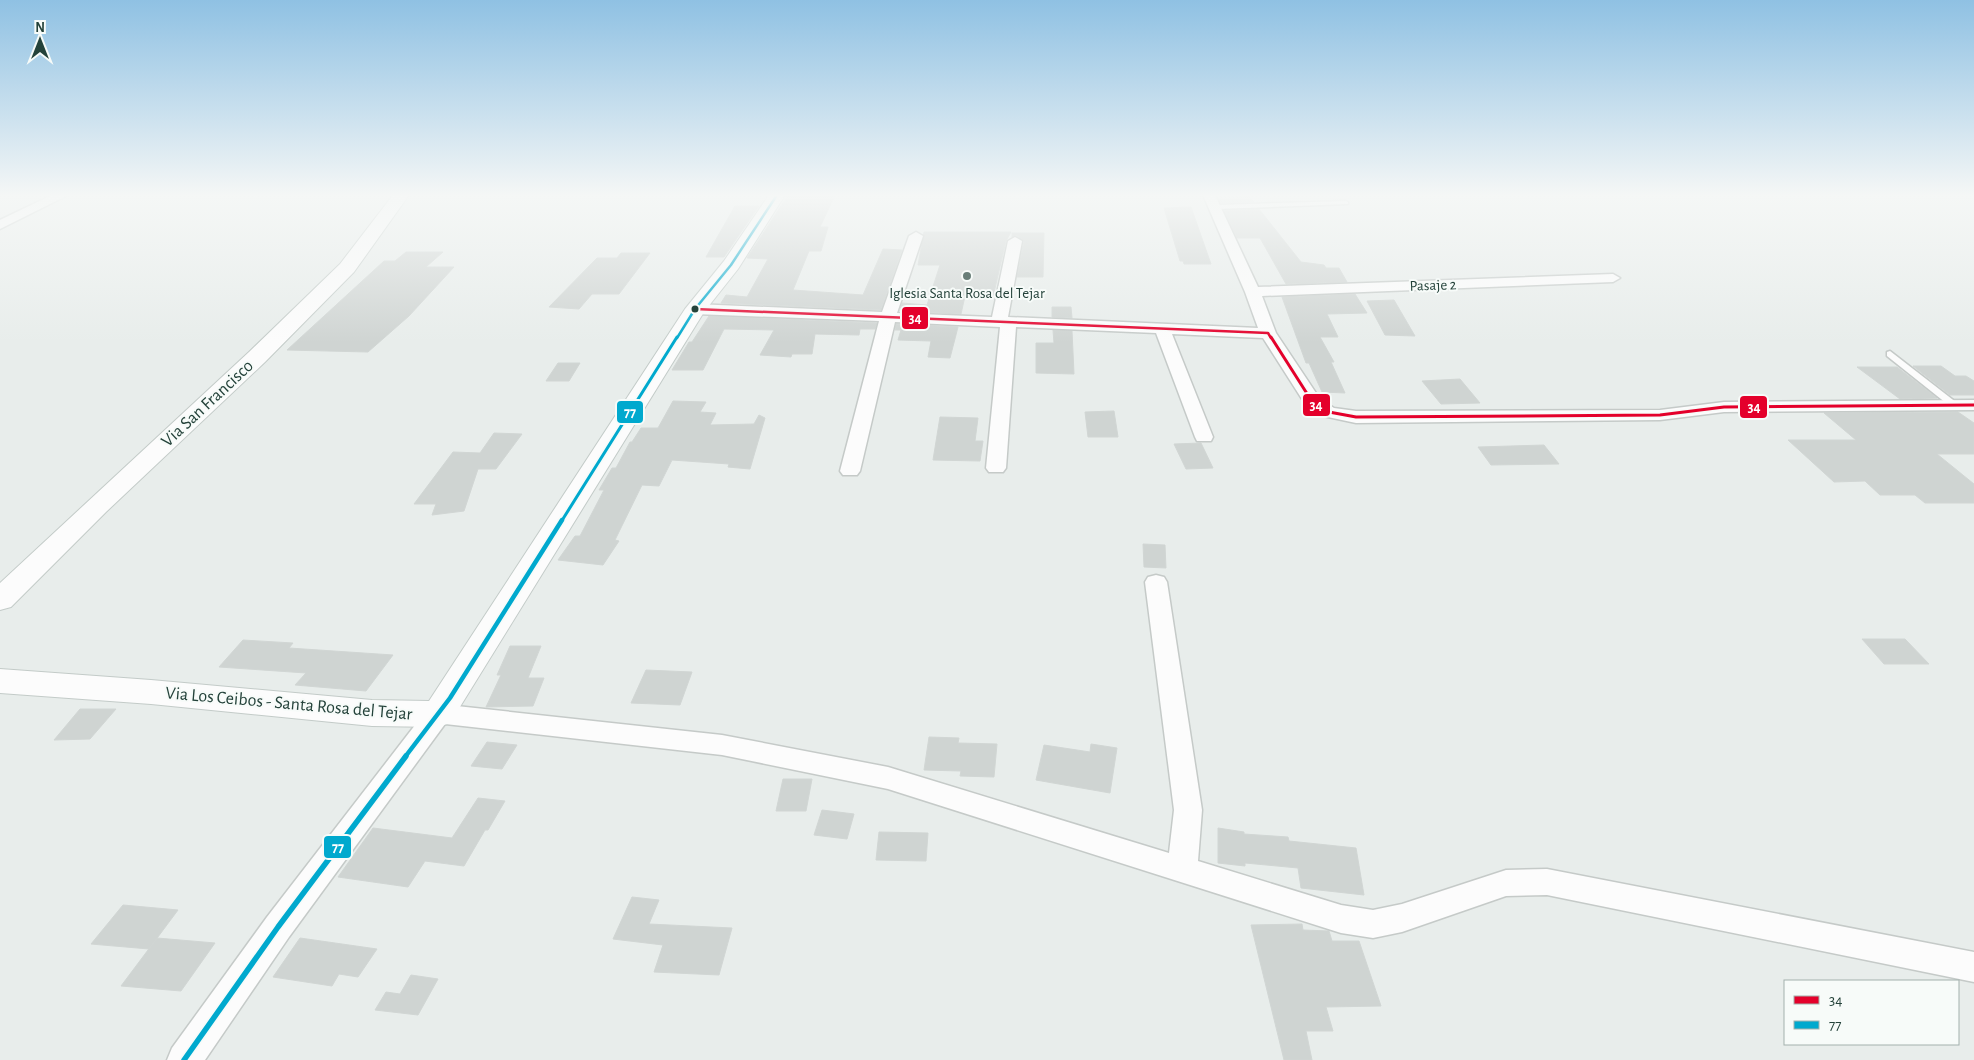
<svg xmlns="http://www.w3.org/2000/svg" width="1974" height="1060" viewBox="0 0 1974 1060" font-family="'Alegreya Sans',sans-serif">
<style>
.building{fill:#cfd4d2;stroke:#d1d6d4}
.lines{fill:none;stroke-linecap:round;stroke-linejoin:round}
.lane-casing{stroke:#c5cac8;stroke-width:3}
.street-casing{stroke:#c5cac8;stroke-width:3}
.secondary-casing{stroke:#c3cbc8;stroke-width:2}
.lane{fill:#fcfcfc;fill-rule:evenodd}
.street{fill:#fcfcfc;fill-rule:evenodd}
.secondary{fill:#fcfcfc;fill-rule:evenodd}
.bus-1-far1-casing{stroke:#f7fbf9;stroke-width:5}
.bus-1-casing{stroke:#f7fbf9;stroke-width:6}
.bus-2-far3-casing{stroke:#f7fbf9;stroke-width:5}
.bus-2-far2-casing{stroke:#f7fbf9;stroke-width:6}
.bus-2-far1-casing{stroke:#f7fbf9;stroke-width:8}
.bus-2-casing{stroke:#f7fbf9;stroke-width:9}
.bus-1-far1{stroke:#e4002b;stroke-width:2.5}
.bus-1{stroke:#e4002b;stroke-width:3}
.bus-2-far3{stroke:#00a9ce;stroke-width:2.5}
.bus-2-far2{stroke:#00a9ce;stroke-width:3}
.bus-2-far1{stroke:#00a9ce;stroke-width:4.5}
.bus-2{stroke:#00a9ce;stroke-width:5.5}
.poi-dot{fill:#697e78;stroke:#f7fbf9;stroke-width:2}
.bus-dot{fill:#24423a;stroke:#f7fbf9;stroke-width:2}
.labels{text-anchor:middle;stroke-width:4;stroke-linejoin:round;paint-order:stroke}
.far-street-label{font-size:15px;fill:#24423a;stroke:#f7fbf9}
.far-poi-label{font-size:15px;fill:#24423a;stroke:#f7fbf9}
.street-label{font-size:18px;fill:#24423a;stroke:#f7fbf9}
.line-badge{stroke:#f7fbf9;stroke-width:2}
.badge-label{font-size:14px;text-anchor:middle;font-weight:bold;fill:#fff}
</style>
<rect width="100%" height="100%" fill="#e8edeb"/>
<path class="building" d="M788 195H835L820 227H828L821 251H809L793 290 863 295 883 249 902 250 881 310 721 303 726 295 747 297 768 259 747 258Z
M1245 195H1248L1254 202 1221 203 1218 198 1241 197Z
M735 206H759L724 257H706Z
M1191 207 1205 247 1211 264H1184L1183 261H1180L1164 208Z
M1259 209 1301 262 1324 265 1326 268H1339L1347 282 1286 284 1260 238H1237L1224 211Z
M924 232H1011L1006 241 993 297 965 296 961 314 900 311 902 303 927 305 940 265H918Z
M1012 233H1044L1043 277H1017L1024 241 1016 235 1012 237Z
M406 252H443L426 267H454L409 316 368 352 287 350 384 261H395Z
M621 253H650L619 294H592L579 309 549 307 597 258H617Z
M1355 294 1367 313 1327 314 1338 337H1320L1334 362H1331L1345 393 1322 392 1309 363H1306L1282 297Z
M1394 300 1415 336 1385 335 1367 301Z
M1052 307H1071L1072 318 1052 317Z
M709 316 877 323 875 329H860L859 335 815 334 812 354H792L791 357 760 355 774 330 724 329 703 370H672L689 342H692Z
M896 324 958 327 950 358 928 357 931 341 898 340 901 330H895Z
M1053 330 1072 331 1074 374 1036 373V343H1054Z
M558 363H580L569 381H546Z
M1913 366H1941L1955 376H1966L1974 381V395H1950Z
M1857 367H1897L1937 398 1900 399Z
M1460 379 1480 403 1441 404 1422 381Z
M673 401 706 402 700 412 716 413 710 425 754 424 759 415 765 418 750 469 728 467 729 464 672 460 659 486 642 485 615 540 619 541 603 565 558 560 575 536H580L604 490H599L612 468H616L630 442H632L641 428H658Z
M1114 411 1118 437H1088L1085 412Z
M1958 412 1974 423V454H1937L1974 484V503H1925L1915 495H1880L1865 481 1834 482 1788 440H1856L1824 413Z
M940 417 978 418 975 441H983L980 461 933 460Z
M494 433 522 434 496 469H478L464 511 432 515 436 504H414L453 452 480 453Z
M1201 443 1213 468 1186 469 1174 444Z
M1544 445 1559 464 1491 465 1478 447Z
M1143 544 1165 545 1166 568 1144 567Z
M1862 639H1905L1929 664H1884Z
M243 640 293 643 289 648 393 655 366 691 295 685 306 673 219 667Z
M510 646H541L528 678H544L533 706 486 707 501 675H497Z
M646 670 692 672 680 705 631 703Z
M80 709H116L90 739 54 740Z
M929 737 959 738 958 743 997 744 994 777 960 776 961 771 924 770Z
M487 742 517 745 502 769 471 766Z
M1091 744 1117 748 1110 793 1036 780 1044 745 1090 752Z
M783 779H812L806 811H776Z
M478 798 505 801 488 830H485L464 866 425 861 408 887 338 877 373 828 452 838Z
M822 810 854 814 847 839 814 835Z
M1218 828 1244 832V834L1288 837 1289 841 1356 848 1364 895 1301 888 1298 868 1245 863V866L1218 863Z
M879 832 928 833 926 861 876 860Z
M632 897 659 900 649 924 732 928 719 975 654 972 663 945 613 939Z
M123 905 178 910 149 949 91 944Z
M1302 924 1303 930 1329 931 1332 941H1359L1381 1006 1326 1007 1333 1031H1306L1312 1060H1284L1251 925Z
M157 938 215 943 181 991 121 986Z
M300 938 377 949 358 977 339 974 332 986 273 977Z
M411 975 438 979 418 1015 375 1010 386 992 400 994Z"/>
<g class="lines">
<defs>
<path id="lane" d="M1346 201 1348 202V204L1216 209 1213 207 1216 205Z
M1890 351 1957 403V407H1951L1887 356V352Z"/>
<path id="street" d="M52 195H68L0 229V220Z
M1203 195H1215L1258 287 1613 274 1620 278 1613 282 1262 296 1276 333 1320 399 1334 408 1356 411 1660 410 1724 402 1974 400V410L1724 412 1660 420 1356 423 1323 416 1307 407 1263 338 1172 334 1213 437 1211 441H1197L1195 437 1156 333 1016 327 1006 468 1003 472H989L986 468 1000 327 895 322 860 471 857 475H843L840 471 879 321 695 314 687 309 695 304 882 312 909 236 916 232 923 236 897 313 992 317 1008 241 1015 237 1022 241 1008 317 1258 328 1245 292Z
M1156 575 1164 577 1167 582 1202 810 1198 861 1341 905 1373 910 1402 904 1506 870 1547 869 1974 952V982L1547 895 1506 896 1402 932 1373 938 1341 933 888 789 722 755 445 724 289 937 205 1060H167L172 1048 267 917 429 707 438 704 722 735 888 767 1169 853 1174 810 1145 582 1148 577Z"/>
<path id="secondary" d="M393 195H409L354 272 265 362 106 512 11 607 0 610V583L249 352 340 264Z
M769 195H785L738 269 704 312 450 723 438 727 372 726 151 704 0 693V669L151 680 372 700 429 701 685 309 724 261Z"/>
</defs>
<use href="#lane" class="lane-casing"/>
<use href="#street" class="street-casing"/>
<use href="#secondary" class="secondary-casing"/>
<use href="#lane" class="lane"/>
<use href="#street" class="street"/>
<use href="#secondary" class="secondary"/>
<defs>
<path id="bus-1-far1" d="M695 309 1268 333 1271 338"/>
<path id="bus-1" d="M1271 337 1313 403 1329 412 1356 417 1660 415 1724 407 1974 405"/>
<path id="bus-2-far3" d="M677 338 695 309 731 265 777 195"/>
<path id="bus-2-far2" d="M561 522 677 337"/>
<path id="bus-2-far1" d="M405 757 450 698 562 520"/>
<path id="bus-2" d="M184 1060 278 927 406 756"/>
</defs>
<use href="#bus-1-far1" class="bus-1-far1-casing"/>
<use href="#bus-1" class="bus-1-casing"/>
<use href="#bus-2-far3" class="bus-2-far3-casing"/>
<use href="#bus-2-far2" class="bus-2-far2-casing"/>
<use href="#bus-2-far1" class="bus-2-far1-casing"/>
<use href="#bus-2" class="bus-2-casing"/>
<use href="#bus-1-far1" class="bus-1-far1"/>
<use href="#bus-1" class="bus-1"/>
<use href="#bus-2-far3" class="bus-2-far3"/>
<use href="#bus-2-far2" class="bus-2-far2"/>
<use href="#bus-2-far1" class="bus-2-far1"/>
<use href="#bus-2" class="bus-2"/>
</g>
<linearGradient id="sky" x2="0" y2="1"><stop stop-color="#8fc1e3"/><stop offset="0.57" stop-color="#f5f7f6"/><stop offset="1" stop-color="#f5f7f6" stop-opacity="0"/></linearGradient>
<rect width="1974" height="343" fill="url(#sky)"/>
<circle class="poi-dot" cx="967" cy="276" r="5"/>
<circle class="bus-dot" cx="695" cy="309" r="4.5"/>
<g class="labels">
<g class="far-street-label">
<text transform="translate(1433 285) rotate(-2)" y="5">Pasaje 2</text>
</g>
<g class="far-poi-label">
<text x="967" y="298">Iglesia Santa Rosa del Tejar</text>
</g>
<g class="street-label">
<text transform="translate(207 403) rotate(-43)" y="6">Via San Francisco</text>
<text transform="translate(289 703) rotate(5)" y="6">Via Los Ceibos - Santa Rosa del Tejar</text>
</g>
</g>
<g class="line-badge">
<rect x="901" y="306" width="28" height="24" rx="5" fill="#e4002b"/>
<rect x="1302" y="393" width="29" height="24" rx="5" fill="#e4002b"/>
<rect x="1739" y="395" width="29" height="24" rx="5" fill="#e4002b"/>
<rect x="616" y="400" width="28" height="24" rx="5" fill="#00a9ce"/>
<rect x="323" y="835" width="29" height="24" rx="5" fill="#00a9ce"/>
</g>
<g class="badge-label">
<text x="915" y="323">34</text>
<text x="1316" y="410">34</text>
<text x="1754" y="412">34</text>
<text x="630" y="417">77</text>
<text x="338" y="852">77</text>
</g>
<rect x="1784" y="980" width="175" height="65" fill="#f7fbf9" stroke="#a3b1ad"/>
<rect x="1794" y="996" width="25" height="8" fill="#e4002b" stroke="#a3b1ad"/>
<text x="1829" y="1005" font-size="15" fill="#24423a">34</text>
<rect x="1794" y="1021" width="25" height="8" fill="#00a9ce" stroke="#a3b1ad"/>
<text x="1829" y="1030" font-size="15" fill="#24423a">77</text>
<g transform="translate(40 40)" stroke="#f7fbf9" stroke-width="4" paint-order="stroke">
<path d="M0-4L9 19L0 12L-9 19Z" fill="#24423a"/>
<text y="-8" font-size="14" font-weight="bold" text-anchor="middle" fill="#24423a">N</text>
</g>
</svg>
